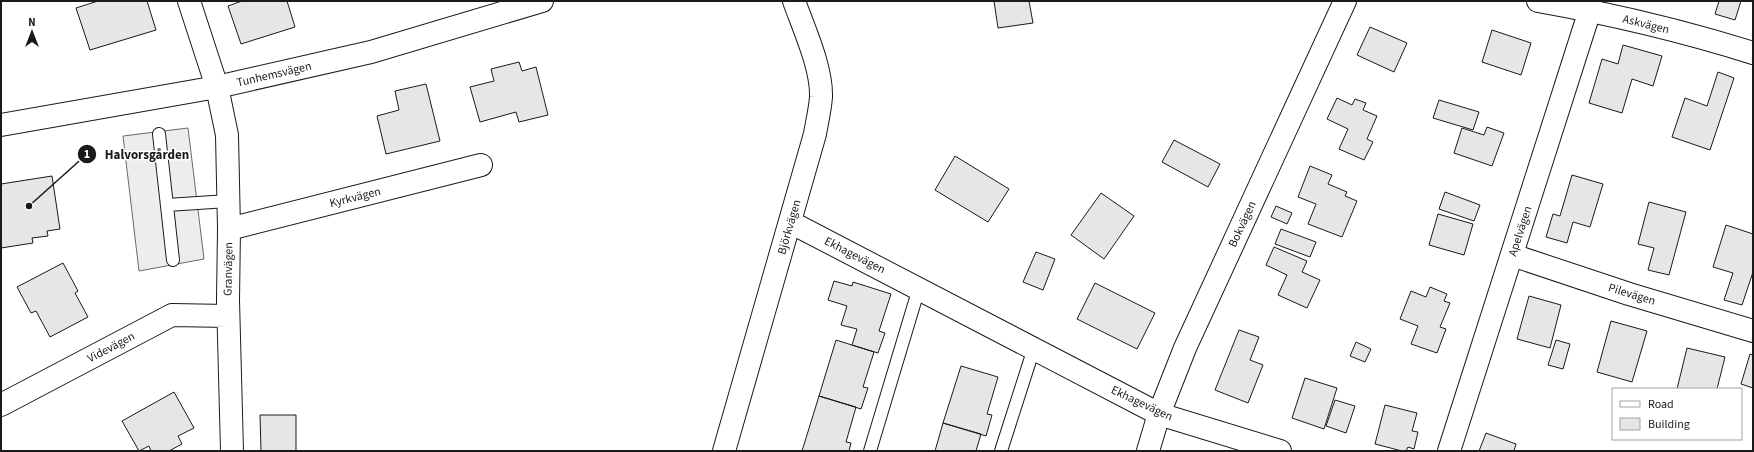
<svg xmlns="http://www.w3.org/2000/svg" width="1754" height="452" viewBox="0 0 1754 452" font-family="'Source Sans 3',sans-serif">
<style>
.built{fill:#ededed;stroke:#6a6a6a}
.building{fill:#e6e6e6;stroke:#1a1a1a}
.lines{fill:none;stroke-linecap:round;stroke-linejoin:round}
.service-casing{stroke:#1a1a1a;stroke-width:14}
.minor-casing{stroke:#1a1a1a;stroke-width:24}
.tertiary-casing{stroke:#1a1a1a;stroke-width:24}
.service{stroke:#fff;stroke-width:12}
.minor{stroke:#fff;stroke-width:22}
.tertiary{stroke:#fff;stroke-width:22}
.labels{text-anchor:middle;stroke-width:3;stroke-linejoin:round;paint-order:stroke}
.street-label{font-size:12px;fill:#1a1a1a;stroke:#fff}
.leader{fill:none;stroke:#1a1a1a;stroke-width:1.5}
.callout-dot{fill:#1a1a1a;stroke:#fff;stroke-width:1.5}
.mark-label{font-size:12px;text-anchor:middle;font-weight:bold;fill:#fff}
.callout-label{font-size:13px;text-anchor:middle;font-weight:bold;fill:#1a1a1a;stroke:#fff;stroke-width:3;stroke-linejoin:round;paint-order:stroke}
</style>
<rect width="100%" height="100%" fill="#fff"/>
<path class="built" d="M188 128 204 259 139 271 123 136Z"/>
<path class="building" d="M98 1H147L156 30 90 50 76 8Z
M242 1H287L295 27 241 44 228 6Z
M994 1H1029L1033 23 998 28Z
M1719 1H1741L1735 20 1715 14Z
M1370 27 1407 43 1394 72 1357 55Z
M1492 30 1531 43 1521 75 1482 62Z
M1623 45 1662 56 1653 86 1632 79 1622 113 1589 103 1602 59 1618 64Z
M519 62 522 71 536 67 548 115 519 122 516 112 480 122 470 87 494 81 491 69Z
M1718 72 1734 78 1710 150 1672 137 1685 98 1707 106Z
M426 84 440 141 386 154 377 116 399 110 395 91Z
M1337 98 1352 105 1355 99 1366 103 1363 110 1377 116 1367 139 1373 142 1364 160 1339 149 1348 129 1327 119Z
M1439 100 1479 112 1473 130 1433 118Z
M1487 127 1504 133 1492 166 1454 153 1462 128 1484 135Z
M1174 140 1220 164 1208 187 1162 162Z
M955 156 1009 189 988 222 935 190Z
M1310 166 1332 175 1328 184 1347 192 1345 196 1357 201 1342 237 1308 224 1316 204 1298 197Z
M1572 175 1603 184 1590 227 1573 222 1567 243 1546 237 1553 214 1560 216Z
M52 176 60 229 47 231 48 236 32 238 33 243 1 248V184Z
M1445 192 1480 205 1474 221 1439 209Z
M1101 193 1134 216 1104 259 1071 235Z
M1649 202 1686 212 1669 275 1648 270 1654 248 1638 244Z
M1276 206 1292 213 1287 224 1271 217Z
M1438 214 1473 224 1464 255 1429 245Z
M1726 225 1753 234V272L1742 305 1724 300 1733 273 1713 267Z
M1281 229 1316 242 1310 257 1275 244Z
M1274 247 1307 261 1302 272 1320 280 1307 308 1278 295 1287 275 1266 265Z
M1036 252 1055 259 1043 290 1023 282Z
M63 263 78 291 75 293 88 317 50 337 36 311 31 313 17 287Z
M834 281 852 286 853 282 891 294 879 331 885 333 878 353 852 345 857 329 841 325 847 306 828 300Z
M1095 283 1155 313 1137 349 1077 319Z
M1430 287 1447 294 1444 301 1450 303 1440 327 1446 329 1437 353 1411 344 1418 326 1400 319 1411 291 1426 297Z
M1529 296 1561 305 1550 348 1517 339Z
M1611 321 1647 331 1632 382 1597 372Z
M1239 330 1259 337 1250 360 1263 365 1248 403 1215 390Z
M836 340 874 352 863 387 868 388 861 409 819 396Z
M1556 340 1570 344 1563 369 1548 365Z
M1356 342 1371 349 1365 362 1350 356Z
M1687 348 1725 357 1717 389H1677Z
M1750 354 1753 355V388L1741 384Z
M961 366 998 377 987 414 992 415 986 436 943 423Z
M1305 378 1337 388 1324 429 1292 418Z
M174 392 194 428 178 436 182 444 169 451H151L149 446 139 451 122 421Z
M819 396 856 407 846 442 851 443 849 451H802Z
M1335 400 1355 406 1346 433 1326 426Z
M1385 405 1417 413 1412 431 1418 432 1414 449 1408 447 1406 451H1402L1375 444Z
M260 415H296V451H261Z
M943 423 981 434 976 451H935Z
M1486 433 1516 444 1514 451H1479Z"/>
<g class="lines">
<defs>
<path id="service" d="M159 134 173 260
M167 205 228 201
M870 451 919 288
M1001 451 1034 348"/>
<path id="minor" d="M189 1 217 87 227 135 229 229 228 300 232 451
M1538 1C1611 14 1683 31 1753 53
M790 222 1159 414 1280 451
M229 229 481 165
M1512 255 1629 294 1753 331
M1 405 172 315 228 316
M724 451 815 134C817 122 820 110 821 97 822 68 804 29 794 1
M1148 451 1159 414 1185 348 1345 1
M1449 451 1590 10"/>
<path id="tertiary" d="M1 125 217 87 371 52 542 1"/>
</defs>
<use href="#service" class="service-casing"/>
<use href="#minor" class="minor-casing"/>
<use href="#tertiary" class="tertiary-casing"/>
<use href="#service" class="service"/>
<use href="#minor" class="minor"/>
<use href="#tertiary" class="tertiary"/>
</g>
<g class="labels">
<g class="street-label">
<text transform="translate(1646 24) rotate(14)" y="4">Askvägen</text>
<text transform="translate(274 74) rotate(-13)" y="4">Tunhemsvägen</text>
<text transform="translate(355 197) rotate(-14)" y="4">Kyrkvägen</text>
<text transform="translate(1242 224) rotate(-65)" y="4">Bokvägen</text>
<text transform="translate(789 227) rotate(-74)" y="4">Björkvägen</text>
<text transform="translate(1520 231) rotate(-72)" y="4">Apelvägen</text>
<text transform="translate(855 255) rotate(27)" y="4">Ekhagevägen</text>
<text transform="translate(228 269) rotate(-89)" y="4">Granvägen</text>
<text transform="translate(1632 294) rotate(17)" y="4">Pilevägen</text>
<text transform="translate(111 347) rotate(-28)" y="4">Videvägen</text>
<text transform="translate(1142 403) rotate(25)" y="4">Ekhagevägen</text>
</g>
</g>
<path class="leader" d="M29 206L87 154"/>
<g class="callout-dot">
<circle cx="29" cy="206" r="4"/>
<circle cx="87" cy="154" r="10"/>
</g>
<g class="mark-label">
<text x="87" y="158">1</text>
</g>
<g class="callout-label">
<text x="147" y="159">Halvorsgården</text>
</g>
<rect width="1754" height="452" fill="none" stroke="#1a1a1a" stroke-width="4"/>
<rect x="1612" y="388" width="130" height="52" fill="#ffffff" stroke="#a3a3a3"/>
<rect x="1620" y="401" width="20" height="6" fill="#ffffff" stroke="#a3a3a3"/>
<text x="1648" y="408" font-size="12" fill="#1a1a1a">Road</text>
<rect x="1620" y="418" width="20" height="12" fill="#e6e6e6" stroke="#a3a3a3"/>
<text x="1648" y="428" font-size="12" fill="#1a1a1a">Building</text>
<g transform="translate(32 32)" stroke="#ffffff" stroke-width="3" paint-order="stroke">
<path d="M0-3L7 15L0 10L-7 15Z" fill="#1a1a1a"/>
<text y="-6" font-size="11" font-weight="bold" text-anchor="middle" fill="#1a1a1a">N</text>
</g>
</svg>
